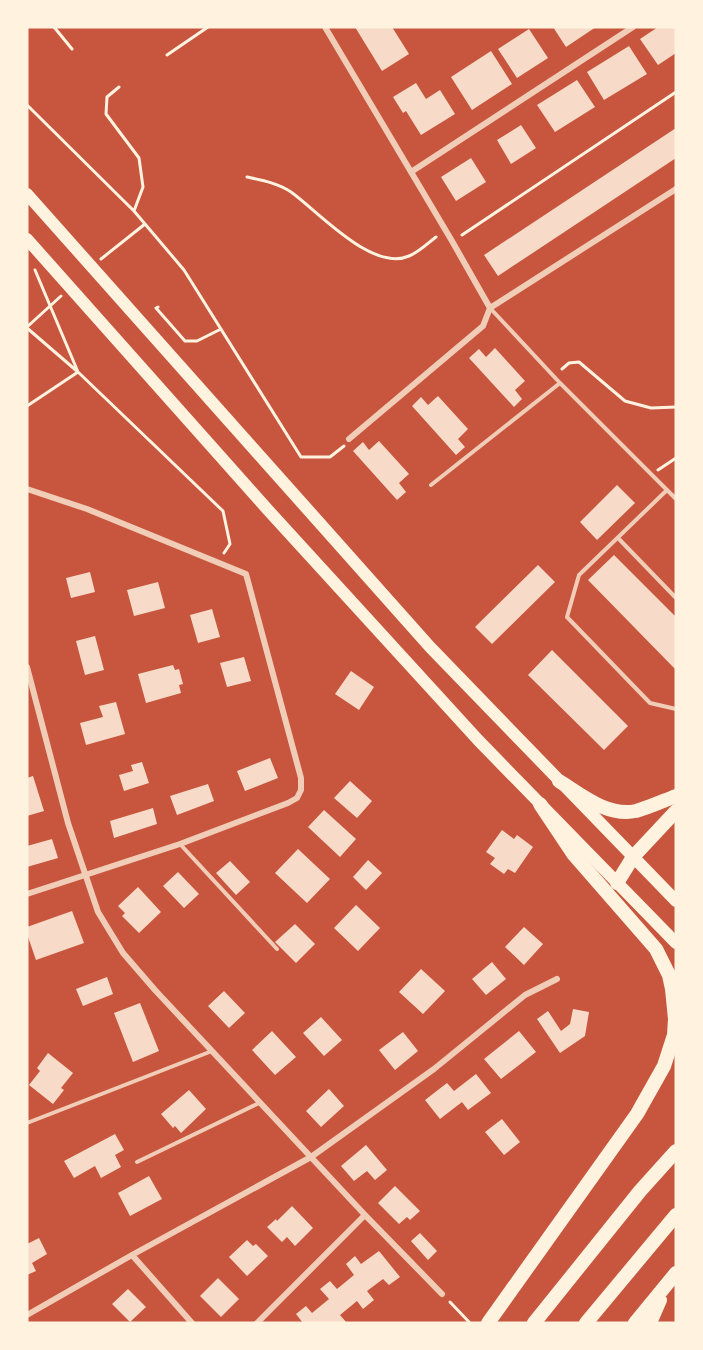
<svg xmlns="http://www.w3.org/2000/svg" width="703" height="1350" viewBox="0 0 703 1350" font-family="'Exo 2',sans-serif">
<style>
.building{fill:#f7dbc8}
.lines{fill:none;stroke-linecap:round;stroke-linejoin:round}
.path{stroke:#fff3e0;stroke-width:3}
.service{stroke:#f1ccb7;stroke-width:4}
.minor{stroke:#f1ccb7;stroke-width:6}
.primary{stroke:#fff3e0;stroke-width:12}
.motorway{stroke:#fff3e0;stroke-width:14}
</style>
<rect width="100%" height="100%" fill="#c8553d"/>
<path class="building" d="M355 27H392L409 54 382 71Z
M553 27H596L566 47Z
M658 27H676V53L658 65 640 39Z
M529 29 548 58 517 78 498 49Z
M629 46 647 74 604 100 587 72Z
M491 51 512 84 472 110 451 77Z
M577 80 595 107 555 132 537 105Z
M416 83 426 99 440 90 455 114 421 135 406 111 403 113 393 97Z
M521 125 536 148 511 164 497 140Z
M676 128V158L498 276 484 255Z
M471 158 486 182 456 201 441 177Z
M495 348 525 381 515 390 522 399 514 407 469 358 479 349 486 357Z
M438 396 468 429 458 439 465 447 456 455 412 406 421 397 428 405Z
M379 441 409 474 399 483 406 492 397 500 353 451 363 442 369 450Z
M617 485 635 503 597 540 580 522Z
M614 555 676 617V670L588 580Z
M538 565 555 582 492 644 475 627Z
M90 572 95 592 71 598 66 578Z
M158 582 165 608 134 616 127 590Z
M212 609 220 637 198 643 190 615Z
M95 636 104 670 85 675 76 641Z
M552 650 628 726 604 750 528 675Z
M244 657 251 681 227 687 220 663Z
M173 665 175 670 179 669 183 684 179 685 181 693 146 703 138 674Z
M351 671 374 687 359 710 335 694Z
M116 702 125 734 86 745 80 723 103 717 99 706Z
M270 758 278 778 245 791 237 771Z
M142 762 149 783 124 791 119 775 133 771 131 765Z
M33 776 44 811 27 816V778Z
M350 781 372 801 357 818 334 798Z
M208 784 214 801 177 815 170 796Z
M153 808 157 824 114 838 110 821Z
M324 810 356 839 340 857 308 827Z
M502 830 514 839 517 835 533 847 515 873 508 869 504 874 490 864 495 858 486 852Z
M52 839 58 858 27 867V846Z
M298 849 330 879 307 903 275 873Z
M368 860 382 873 366 890 353 877Z
M230 861 250 882 236 895 216 873Z
M178 872 199 894 184 908 163 886Z
M138 887 161 912 139 933 122 916 125 913 118 906Z
M356 905 380 928 358 951 334 928Z
M72 911 84 943 36 960 27 934V927Z
M295 924 315 944 296 963 275 942Z
M524 927 543 944 524 965 505 947Z
M492 962 506 979 486 995 472 979Z
M421 969 445 991 423 1014 399 992Z
M107 977 113 994 83 1006 76 989Z
M224 991 245 1013 229 1028 208 1006Z
M140 1003 159 1051 133 1062 114 1013Z
M573 1009 589 1012 585 1036 560 1053 537 1019 548 1011 561 1031 570 1024Z
M321 1017 342 1040 324 1056 303 1033Z
M272 1031 296 1057 275 1075 252 1050Z
M519 1031 536 1052 501 1079 484 1059Z
M403 1032 418 1051 395 1070 379 1050Z
M48 1053 73 1073 61 1088 64 1090 53 1104 29 1085 40 1071 37 1068Z
M476 1074 491 1093 468 1110 462 1102 440 1119 425 1100 447 1083 454 1091Z
M329 1089 344 1106 321 1127 306 1111Z
M189 1090 206 1109 181 1133 175 1126 173 1128 161 1114Z
M502 1119 520 1142 504 1155 485 1132Z
M115 1134 124 1150 115 1155 121 1167 101 1178 95 1166 74 1178 64 1161Z
M366 1145 387 1170 375 1180 367 1171 354 1181 341 1166Z
M149 1176 162 1199 130 1216 118 1193Z
M395 1186 420 1211 410 1220 407 1217 399 1224 378 1203Z
M292 1206 313 1228 295 1246 287 1237 282 1242 267 1227 276 1219 277 1221Z
M420 1233 437 1251 428 1260 411 1241Z
M39 1238 47 1254 32 1263 36 1271 27 1275V1244Z
M247 1240 253 1246 256 1244 268 1256 247 1276 229 1257Z
M379 1251 400 1277 389 1285 383 1279 367 1291 374 1300 363 1309 357 1301 340 1315 347 1323H303L296 1314 306 1306 312 1313 329 1299 320 1289 330 1281 337 1289 354 1275 346 1264 355 1256 361 1264Z
M218 1278 239 1299 221 1317 200 1296Z
M128 1289 146 1307 130 1322 112 1304Z"/>
<g class="lines">
<path class="path" d="M54 27 72 49
M167 55 208 27
M119 87 107 97 106 114 139 158 143 187 134 211
M27 105 134 211 184 270 301 457H330L344 446
M247 177C261 180 278 183 291 192 319 212 372 272 409 256 419 252 428 243 436 237
M462 235 676 92
M101 259 145 224
M158 307 156 308 185 341H197L221 329
M27 327 61 296
M27 328 78 372 223 511 230 544 224 553
M562 369 569 363 579 362 625 401 651 408 676 407
M27 406 78 372 35 270
M658 470 676 458
M450 1302 470 1323"/>
<path class="service" d="M490 308 560 383 676 499
M431 485 560 383
M667 490 579 575 567 617 650 703 676 709
M618 538 676 598
M180 844 277 949
M27 1123 212 1051
M137 1162 259 1103"/>
<path class="minor" d="M325 27 452 241 490 308
M411 172 633 27
M490 308 676 189
M349 439 483 326 490 308
M27 489 87 509 246 574 301 778V790L297 798 288 803 180 844 27 894
M27 667 68 823 98 912 123 953 155 990 365 1215 442 1294
M132 1255 192 1323
M27 1315 132 1255 311 1157 434 1069 525 995 557 979
M257 1323 365 1215"/>
<path class="primary" d="M27 194 430 647 676 901
M27 239 268 510 479 741 676 943"/>
<path class="motorway" d="M559 781C582 795 607 817 636 811 650 807 663 801 676 796
M617 883 633 857 676 811
M488 1323 637 1114 664 1066 674 1035 675 1019 672 989 669 975 656 949 574 855 540 804
M534 1323 640 1191 676 1151
M586 1323 676 1215
M635 1323 676 1273
M650 1323 660 1300"/>
</g>
<rect width="703" height="1350" fill="none" stroke="#fff3e0" stroke-width="57"/>
</svg>
